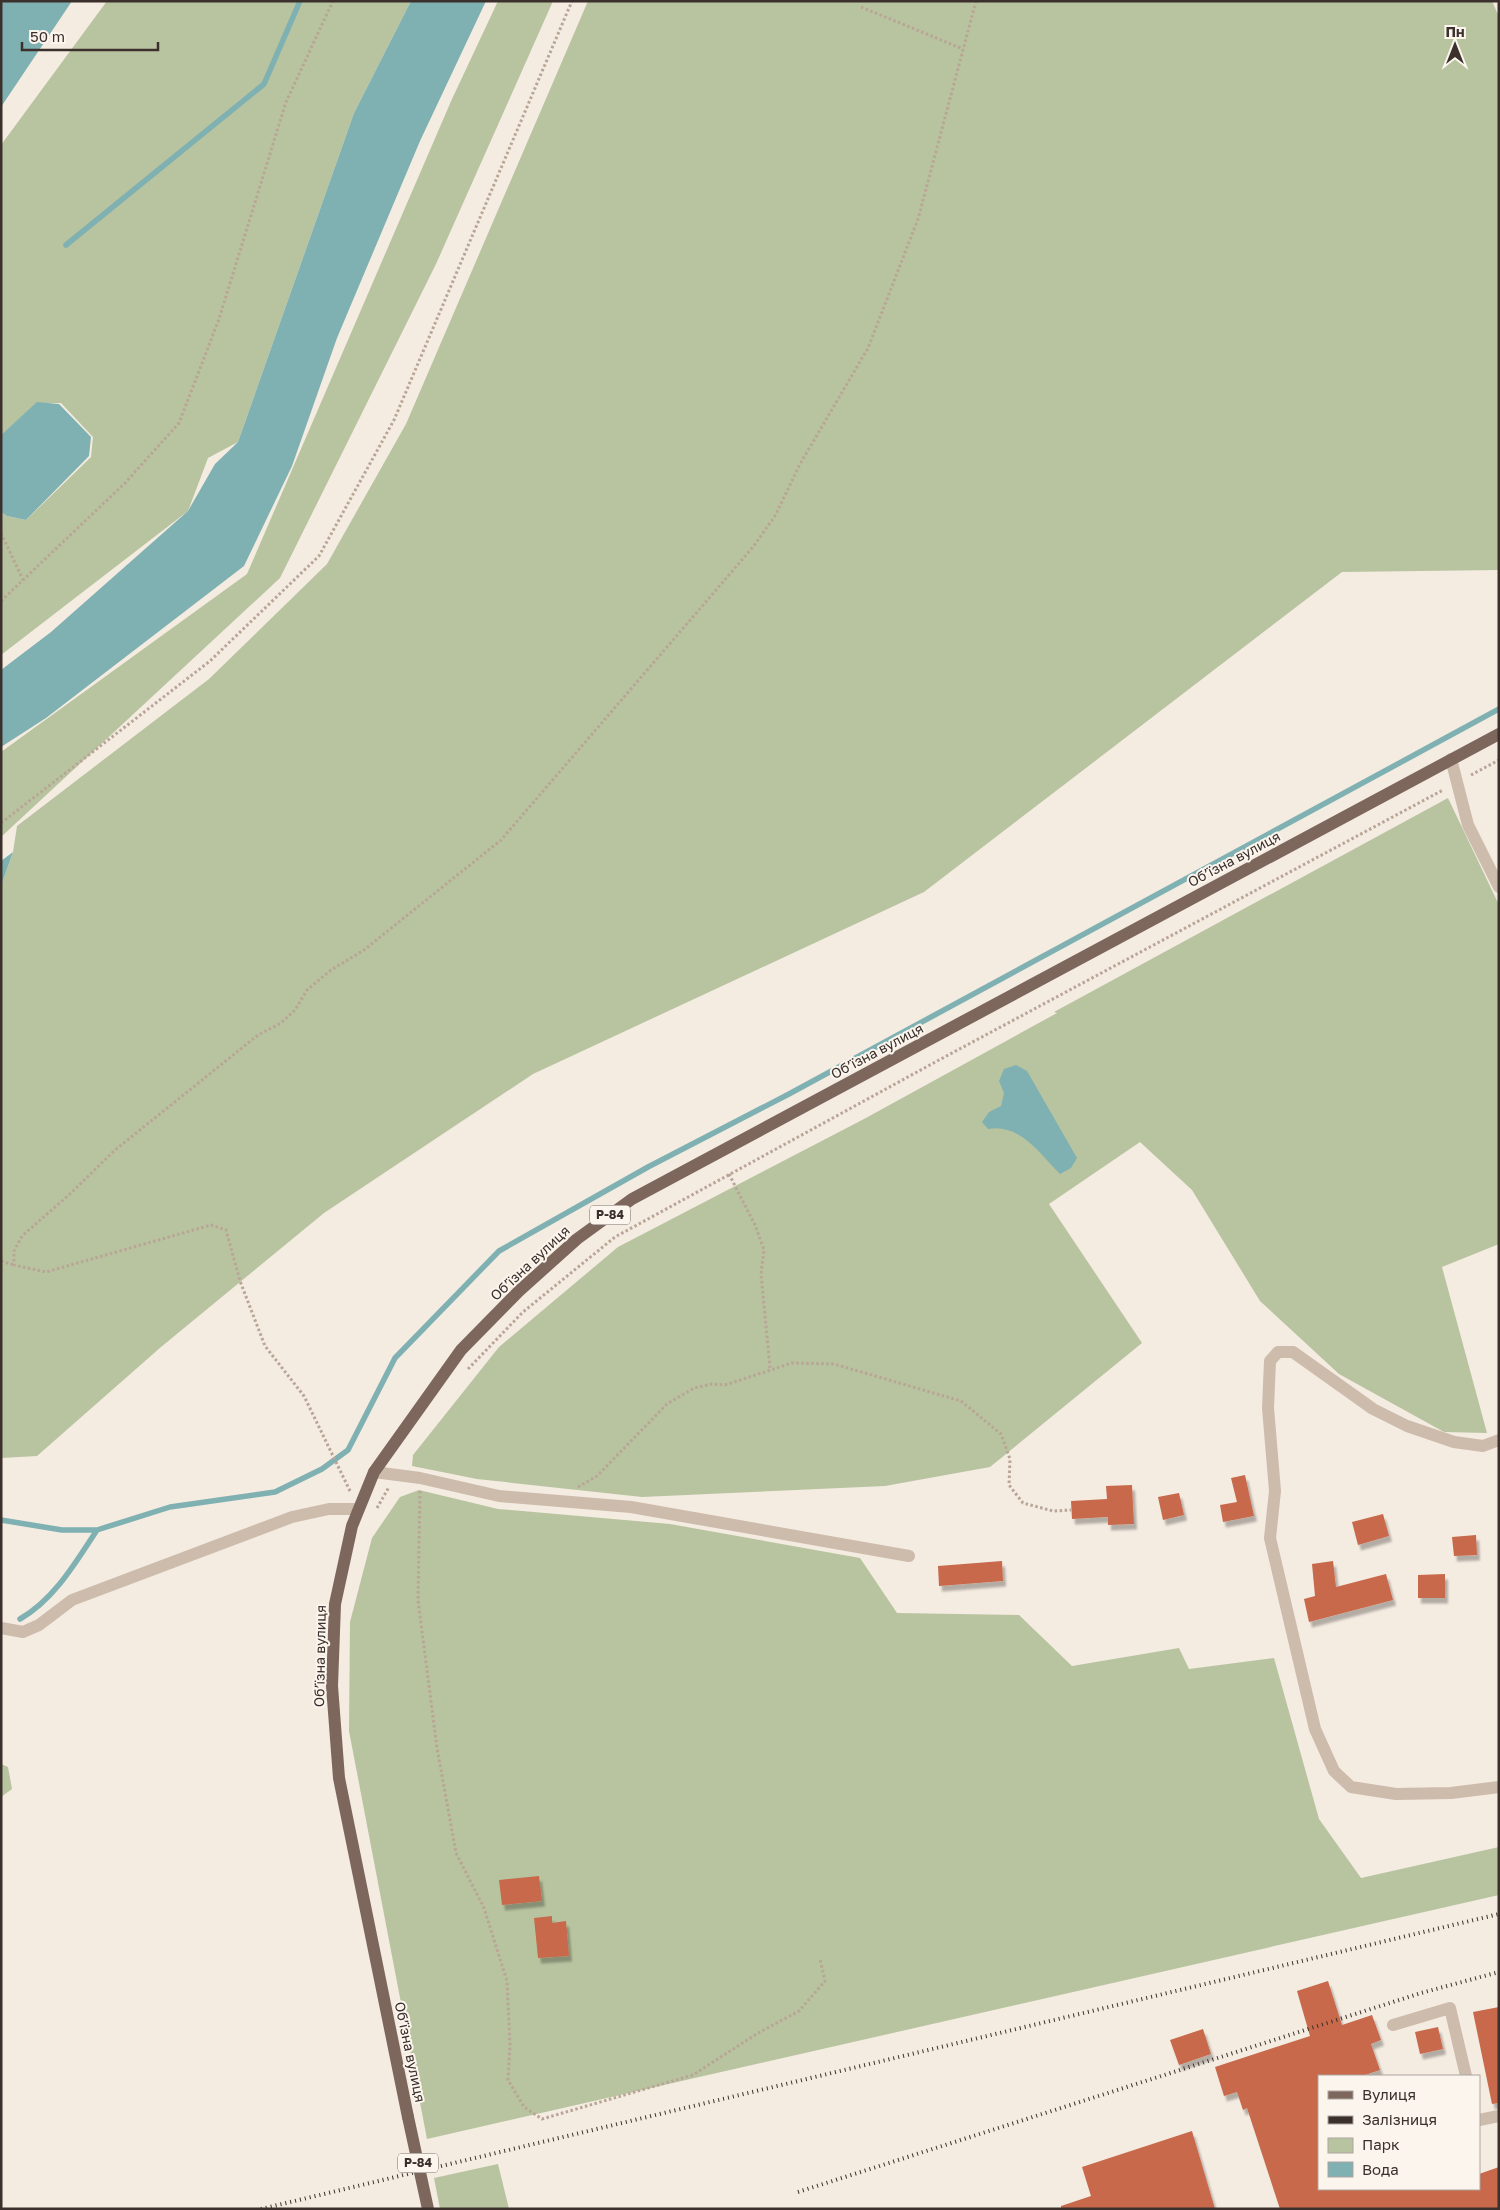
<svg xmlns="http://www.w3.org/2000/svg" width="1500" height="2210" viewBox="0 0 1500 2210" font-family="'Golos Text',sans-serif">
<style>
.green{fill:#b8c4a0}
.water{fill:#7fb0b2}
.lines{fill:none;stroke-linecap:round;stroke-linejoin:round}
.stream{stroke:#7fb0b2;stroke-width:5.5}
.building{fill:#c8694b;filter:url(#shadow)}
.path{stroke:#b9a596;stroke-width:3;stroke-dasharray:2.5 2.5;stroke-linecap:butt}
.minor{stroke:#cdbbac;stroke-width:12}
.major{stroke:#7d675c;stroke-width:12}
.rail{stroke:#3b302b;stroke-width:4;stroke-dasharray:1 4;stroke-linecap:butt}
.major-bridge{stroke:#7d675c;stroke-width:12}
.labels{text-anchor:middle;stroke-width:4;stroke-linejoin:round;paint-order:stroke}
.shield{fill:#fbf5ee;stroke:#756b66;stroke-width:1}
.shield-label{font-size:12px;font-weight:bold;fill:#3b302b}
.street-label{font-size:14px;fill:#3b302b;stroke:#fbf5ee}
</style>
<defs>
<filter id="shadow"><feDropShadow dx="3" dy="5.5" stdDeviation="1" flood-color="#0004"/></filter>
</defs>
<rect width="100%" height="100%" fill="#f4ebe1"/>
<path class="green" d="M107 1H411L354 113 238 442 208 458 188 511 1 655V512L7 516 26 520 24 522 91 457 93 437 61 403H37L1 435V145Z
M498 1H553L436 264 280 578 1 837V752L247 574 452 99Z
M588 1H1492L1499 17V570L1342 572 924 892 533 1074 324 1213 161 1347 37 1456 1 1458V886L13 852 17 826 209 679 327 564 406 424Z
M1448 798 1499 905V1244L1442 1267 1487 1433 1444 1432 1339 1374 1260 1301 1192 1190 1140 1142 1049 1204 1142 1343 990 1467 885 1486 642 1497 477 1479 412 1466 413 1455 499 1347 618 1247 864 1119 1057 1013 1054 1012Z
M419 1490 498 1509 670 1524 860 1558 897 1613 1019 1615 1072 1666 1179 1648 1189 1669 1274 1658 1319 1819 1361 1878 1499 1847V1895L427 2139 349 1731 350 1622 372 1538 400 1497Z
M1 1764 8 1767 12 1789 1 1797Z
M498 2164 509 2209H440L434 2178Z"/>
<path class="water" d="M1 1H72L1 107Z
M411 1H486L420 141 337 338 292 466 244 566 46 718 1 747V670L51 632 188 511 215 464 238 442 354 113Z
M37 402 59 404 91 437 89 456 26 520 7 516 1 512V435Z
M13 852 1 886V861Z
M1016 1065 1027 1071 1077 1158 1071 1168 1060 1174C1040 1154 1020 1123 988 1129L982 1122 989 1112 1001 1106 1004 1093 999 1081 1004 1069Z"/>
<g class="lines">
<path class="stream" d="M66 245 264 84 300 1
M1 1520 62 1530H97C76 1562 54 1600 20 1619
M97 1530 170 1507 275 1492 322 1469 348 1450 395 1358 499 1251 648 1167 789 1094 1499 709"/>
</g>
<path class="building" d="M1245 1475 1254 1516 1223 1522 1220 1505 1237 1502 1231 1478Z
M1132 1485 1134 1524 1108 1525V1517L1072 1519 1071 1501 1107 1499 1106 1486Z
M1179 1493 1184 1515 1163 1520 1158 1497Z
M1383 1514 1389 1536 1358 1545 1352 1522Z
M1476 1535 1477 1555 1454 1556 1452 1537Z
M1002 1561 1003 1581 939 1586 938 1566Z
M1333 1561 1336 1587 1386 1574 1393 1600 1309 1622 1304 1599 1315 1596 1312 1564Z
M1445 1574V1598H1418V1575Z
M539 1876 542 1901 502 1905 499 1880Z
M552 1916V1923L566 1921 569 1956 538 1958 534 1918Z
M1328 1981 1342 2025 1372 2015 1381 2040 1371 2044 1380 2070 1362 2076H1319V2189H1479V2174L1499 2167V2209H1280L1247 2108 1243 2110 1237 2092 1224 2096 1215 2067 1310 2036 1297 1991Z
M1499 2007V2103L1492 2104 1473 2012Z
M1438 2027 1443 2049 1420 2054 1415 2032Z
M1203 2029 1211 2054 1179 2065 1170 2040Z
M1192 2131 1215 2209H1061V2206L1091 2196 1082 2167Z"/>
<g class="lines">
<path class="path" d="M861 7 963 49
M1 533 23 580
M1 601 125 483 179 423 219 319 286 102 333 1
M1471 775 1499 760
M1 823 210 661 319 556 394 420 572 1
M729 1174 755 1225 764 1250 761 1274 770 1368
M1 1261 14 1265
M468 1369 523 1312 615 1237 939 1060 1443 790
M578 1487 597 1476 667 1404 694 1388 712 1384 725 1385 792 1363 834 1364 961 1401 1001 1434 1010 1459 1009 1485 1023 1503 1053 1511 1071 1510
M350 1491 304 1396 265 1346 240 1281 226 1230 211 1225 46 1272 14 1265V1251L22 1236 71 1193 115 1150 258 1035 281 1023 295 1010 307 990 331 970 364 950 501 840 753 547 775 516 800 464 868 348 918 219 976 1
M420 1491 418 1600 437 1748 456 1853 484 1908 507 1981 510 2046 508 2080 524 2107 542 2119 693 2075 758 2033 799 2011 825 1981 820 1959
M377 1508 389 1487"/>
<path class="minor" d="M1451 759 1468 825 1499 887
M1499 1440 1483 1446 1454 1442 1407 1426 1373 1409 1293 1352H1278L1270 1361 1268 1408 1275 1491 1270 1538 1315 1729 1334 1771 1351 1787 1396 1794 1451 1793 1499 1787
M374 1472 420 1478 499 1496 631 1507 909 1556
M1 1628 23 1632 39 1625 72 1600 292 1517 329 1509H358
M1393 2025 1450 2008 1466 2076
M1479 2120 1499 2116"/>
<path class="major" d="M408 2117 339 1778 332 1686 335 1604 352 1526 374 1472 461 1350 519 1291 577 1239 632 1199 1499 734"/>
<path class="rail" d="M798 2192 1421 1993 1499 1972
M261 2209 1499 1914"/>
<path class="major-bridge" d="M408 2117 428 2209"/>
</g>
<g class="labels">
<g class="shield">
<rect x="590" y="1205.5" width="40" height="19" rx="4"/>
<rect x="398" y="2153.5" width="40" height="19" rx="4"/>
</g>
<g class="shield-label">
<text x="610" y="1219">Р-84</text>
<text x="418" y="2167">Р-84</text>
</g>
<g class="street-label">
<text transform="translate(1234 859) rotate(-28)" y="5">Обʼїзна вулиця</text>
<text transform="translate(877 1051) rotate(-28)" y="5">Обʼїзна вулиця</text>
<text transform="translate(530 1263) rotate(-43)" y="5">Обʼїзна вулиця</text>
<text transform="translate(320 1656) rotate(-89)" y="5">Обʼїзна вулиця</text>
<text transform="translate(410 2052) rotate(78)" y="5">Обʼїзна вулиця</text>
</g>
</g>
<rect width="1500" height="2210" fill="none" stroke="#3b302b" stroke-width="5"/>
<rect x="1318" y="2075" width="162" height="115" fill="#fbf5ee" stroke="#aea6a0"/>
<rect x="1328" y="2091" width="25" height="8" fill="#7d675c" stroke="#aea6a0"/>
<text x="1362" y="2100" font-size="15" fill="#3b302b">Вулиця</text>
<rect x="1328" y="2116" width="25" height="8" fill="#3b302b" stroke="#aea6a0"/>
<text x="1362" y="2125" font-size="15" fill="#3b302b">Залізниця</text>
<rect x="1328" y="2138" width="25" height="15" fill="#b8c4a0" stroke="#aea6a0"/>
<text x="1362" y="2150" font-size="15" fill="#3b302b">Парк</text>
<rect x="1328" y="2162" width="25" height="15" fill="#7fb0b2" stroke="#aea6a0"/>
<text x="1362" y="2175" font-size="15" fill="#3b302b">Вода</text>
<g transform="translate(1455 45)" stroke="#fbf5ee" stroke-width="4" paint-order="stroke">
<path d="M0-4L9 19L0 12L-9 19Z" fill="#3b302b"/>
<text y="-8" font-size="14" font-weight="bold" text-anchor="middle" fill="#3b302b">Пн</text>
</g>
<path d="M22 42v8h136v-8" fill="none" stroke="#3b302b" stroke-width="2.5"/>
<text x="30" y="42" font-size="15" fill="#3b302b" stroke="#fbf5ee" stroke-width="4" paint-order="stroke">50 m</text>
</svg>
